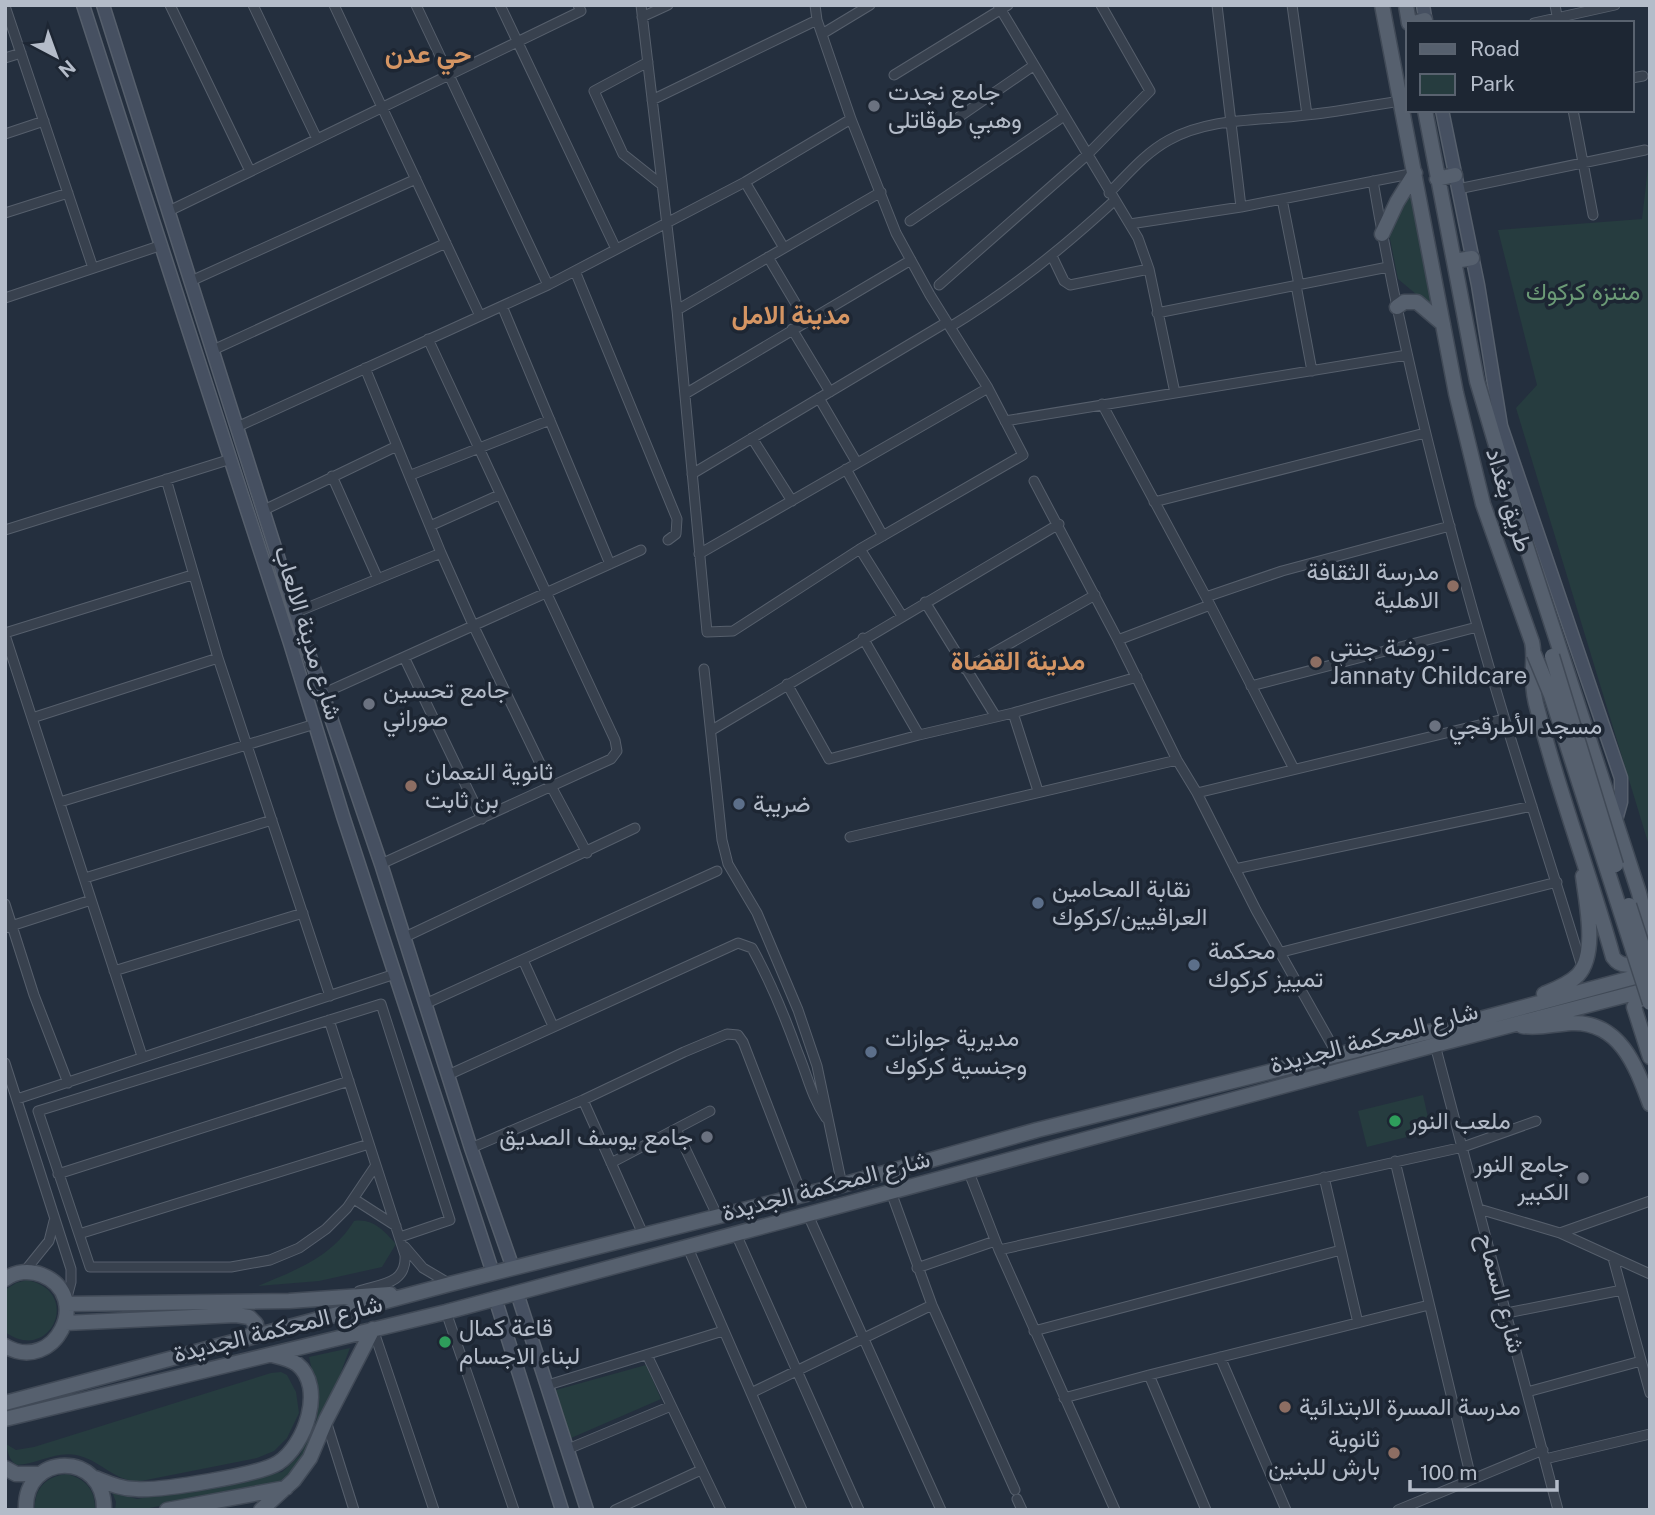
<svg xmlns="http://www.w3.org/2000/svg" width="1655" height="1515" viewBox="0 0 1655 1515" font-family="'Public Sans',Vazirmatn,sans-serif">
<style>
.green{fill:#263c3f}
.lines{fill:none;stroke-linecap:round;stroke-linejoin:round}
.street-casing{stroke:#565f6c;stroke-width:11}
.secondary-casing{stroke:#565f6c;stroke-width:15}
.primary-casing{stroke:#414a57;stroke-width:17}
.street{stroke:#38414e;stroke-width:9}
.secondary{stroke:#465061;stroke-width:12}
.primary{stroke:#56606e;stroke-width:14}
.primary-bridge-casing{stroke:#414a57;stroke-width:17;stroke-linecap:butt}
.primary-bridge{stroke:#56606e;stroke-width:14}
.worship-dot{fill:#6b7280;stroke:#1d2633;stroke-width:2.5}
.education-dot{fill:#8d6e63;stroke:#1d2633;stroke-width:2.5}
.service-dot{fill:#5c6f8a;stroke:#1d2633;stroke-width:2.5}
.leisure-dot{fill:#2e9e5b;stroke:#1d2633;stroke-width:2.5}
.labels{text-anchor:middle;stroke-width:7;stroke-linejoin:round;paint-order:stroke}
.poi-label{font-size:24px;fill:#b4bcc9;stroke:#1d2633;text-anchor:start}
.park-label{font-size:24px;fill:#6b9a76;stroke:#1d2633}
.street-label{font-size:24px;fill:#b4bcc9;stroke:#1d2633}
.neighbourhood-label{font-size:26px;font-weight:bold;fill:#d59563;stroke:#1d2633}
</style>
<rect width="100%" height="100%" fill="#242f3e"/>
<path class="green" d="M1650 150V849L1516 408 1537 385 1498 230 1642 219Z
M1412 190 1435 310 1398 279 1389 234Z
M1423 1095 1431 1131 1367 1147 1358 1111Z
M354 1221C373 1218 384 1231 396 1244L382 1267 319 1281 258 1286C296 1270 332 1257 354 1221Z
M27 1280C83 1291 51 1365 5 1332V1290L16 1283Z
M350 1348C334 1388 315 1463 276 1484L139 1510H115L116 1502 112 1492 137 1499 282 1472 300 1455 316 1421 318 1410 316 1389 309 1357Z
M646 1365 661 1399 571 1438 556 1390Z
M281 1372 287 1375 296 1392 299 1413 287 1438 274 1451 257 1458 136 1482C111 1478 98 1459 76 1455 56 1451 37 1464 17 1465 9 1461 8 1452 6 1444L16 1450 34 1447 271 1373Z
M66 1474C85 1478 96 1490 95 1510H35C34 1489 45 1477 66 1474Z"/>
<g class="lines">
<defs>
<path id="street" d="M170 5 250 171
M253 5 317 139
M334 5 480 316
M416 5 548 285
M500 5 616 249
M641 5 677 310 707 632 733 631 860 549 1023 455 988 388 930 295 896 233 851 119 817 20 815 5
M998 5 1138 238 1149 269 1175 393
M1217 5 1241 207
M1292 5 1307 115
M1555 5 1558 21
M5 6 93 268
M642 17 668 5
M1534 23 1615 5
M822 34 870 5
M5 58 21 53
M648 62 594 91 623 154 662 185
M894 75 1008 5
M1632 78 1643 76
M652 100 817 20
M1573 110 1593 215
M943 128 1033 66
M5 134 44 121
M1373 181C1404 363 1451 543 1505 720 1530 802 1557 884 1582 967
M745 182 784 248
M1458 189 1645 150
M1109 193C1128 174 1145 153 1169 140 1210 117 1261 121 1306 115 1338 112 1370 105 1402 101
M1282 199 1299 285
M169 211 581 11 578 5
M5 213 68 193
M910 221 1064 116
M1130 224 1241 207 1415 173
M1052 256 1064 281 1070 285 1149 269
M768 257 806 321
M575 271 677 519 676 534 668 540
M191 281 416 179
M939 285 1087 155 1150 91 1101 5
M1296 285 1312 371
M5 298 162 245
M502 306 610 564
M677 310 881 192
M1157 313 1388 267
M950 327C1010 291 1063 248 1114 201
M792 329 830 392
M213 350 446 243
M365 368 441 553 474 627 551 786 587 853
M685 394 911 260
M819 398 857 463
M1102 404 1206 597 1294 769
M1005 421 1407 355
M237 427 548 285 745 182 851 119
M752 438 792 501
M846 469 883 536
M692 474 947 322
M411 475 550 420
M332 476 378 579
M166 479 218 658 330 996
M1034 481 1118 640 1177 760 1197 793 1256 910 1337 1054
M1154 502 1425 433
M264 510 397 446
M430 526 499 495
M5 530 231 459
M860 549 902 616
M699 554 988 388
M1206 597 1282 571 1450 526
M925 602 996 717
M297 612 441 553
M5 633 192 575
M5 635 142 1056
M863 638 919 735
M1118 640 1210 605
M404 657 482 819
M704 669 722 840 728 864 757 913 798 1010 817 1066 842 1185
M965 669 1095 595
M787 684 829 759 919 735 1013 713 1137 677
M1251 686 1477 627
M322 694 641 550
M1013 713 1038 791
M32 718 218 658
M712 730 1059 524
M1197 793 1504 719
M60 802 315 724
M850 837 1177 760
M381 864 611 759 617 751 615 740 428 339
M1235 869 1532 806
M85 878 272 820
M5 904 34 995 68 1083
M5 928 91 900
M405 937 635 828
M1278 953 1557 882
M523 960 553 1026
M114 971 303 913
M425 1004 717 871
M329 1020 405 1255C407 1284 381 1284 359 1291
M1435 1045 1558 1510
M5 1063 71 1269V1282L66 1301
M448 1075 738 943 752 948C771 982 785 1017 798 1053 808 1077 811 1096 826 1118
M17 1099 395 974
M583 1100 643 1234
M676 1129 717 1215
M471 1148 583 1100 684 1052 727 1034 738 1035 743 1042 802 1195
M1395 1161 1471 1478
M611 1163 710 1111
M376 1165 347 1208 326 1229 299 1248 270 1260 231 1267H90L38 1111 381 1004 450 1220 400 1237
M968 1170 999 1250 1115 1510
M58 1174 349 1081
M1324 1177 1358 1323
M891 1192 932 1305 1015 1490
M354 1199 396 1226
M1479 1209 1560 1233 1650 1274
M808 1215 941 1510
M1560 1233 1650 1201
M79 1234 369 1144
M736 1234 859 1510
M405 1247 423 1268 450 1284
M688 1248 802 1510
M999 1250 1463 1147 1536 1121
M1613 1258 1650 1393
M917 1268 995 1241
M24 1272 49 1241 54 1221
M446 1312 514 1510
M1507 1313 1622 1290
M373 1329 434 1510
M1034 1331 1341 1250
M647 1355 721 1510
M1220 1357 1286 1510
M1149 1375 1206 1510
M548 1385 723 1331
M1527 1392 1641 1361
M751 1393 932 1305
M1064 1398 1149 1375 1429 1305
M326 1421 354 1510
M568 1449 671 1406
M1545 1459 1650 1434
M1017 1499 1022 1510
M615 1510 701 1470
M1398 1510 1543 1450"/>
<path id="secondary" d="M83 5 290 643 343 816 493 1273
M103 5 304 639 381 864 471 1148 513 1268
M1423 5 1426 23
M1442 110 1478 285 1501 426 1621 778V802L1616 820
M517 1293 587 1510
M495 1298 562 1510"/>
<path id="primary" d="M1382 5 1456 393 1483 504 1532 642C1535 655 1532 666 1533 679 1533 690 1535 701 1538 711 1559 794 1590 874 1613 957 1622 970 1635 964 1647 958
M1406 5 1409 23
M1414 23 1425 20
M1425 110 1477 381 1523 536 1639 893 1650 939
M1437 179 1455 175
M1382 234 1397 202 1415 173
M1455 261 1472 258
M1397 307 1404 302H1417L1443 324
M1544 994C1556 989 1569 984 1578 975 1598 953 1586 903 1583 876
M1650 997 1638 1000 1634 1007 1650 1057
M1522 1026C1539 1029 1554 1024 1571 1023 1620 1021 1636 1066 1650 1104
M5 1279C16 1271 30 1270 42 1275 94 1296 55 1375 5 1346
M66 1304 289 1301 390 1294
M65 1323 236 1315 249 1317 256 1324 255 1332 248 1337
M5 1403 450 1284 842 1185 1037 1130 1465 1023 1650 973
M5 1419 446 1312 1435 1045 1650 989
M5 1468 16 1474H40
M95 1478C108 1483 121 1489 136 1489 160 1491 259 1475 278 1463 305 1446 326 1387 297 1364 290 1359 280 1357 272 1355
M26 1510C23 1452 105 1450 104 1510
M167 1510 286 1488
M261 1510 294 1480 310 1458 326 1420 373 1329"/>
</defs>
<use href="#street" class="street-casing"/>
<use href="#secondary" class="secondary-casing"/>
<use href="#primary" class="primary-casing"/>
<use href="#street" class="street"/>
<use href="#secondary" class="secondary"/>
<use href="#primary" class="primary"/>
<defs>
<path id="primary-bridge" d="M1534 654 1551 695 1650 1003
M1552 656 1616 865
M1629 905 1650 970"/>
</defs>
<use href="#primary-bridge" class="primary-bridge-casing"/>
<use href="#primary-bridge" class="primary-bridge"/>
</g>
<g class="worship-dot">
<circle cx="874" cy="106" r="7"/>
<circle cx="369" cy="704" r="7"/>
<circle cx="1435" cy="726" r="7"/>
<circle cx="707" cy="1137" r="7"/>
<circle cx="1583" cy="1178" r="7"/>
</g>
<g class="education-dot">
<circle cx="1453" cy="586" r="7"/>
<circle cx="1316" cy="662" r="7"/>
<circle cx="411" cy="786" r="7"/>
<circle cx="1285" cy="1407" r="7"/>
<circle cx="1394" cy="1453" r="7"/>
</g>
<g class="service-dot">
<circle cx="739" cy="804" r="7"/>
<circle cx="1038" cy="903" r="7"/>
<circle cx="1194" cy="965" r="7"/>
<circle cx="871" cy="1052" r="7"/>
</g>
<g class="leisure-dot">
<circle cx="1395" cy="1121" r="7"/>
<circle cx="445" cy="1342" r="7"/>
</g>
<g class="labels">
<g class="poi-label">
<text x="888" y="100">جامع نجدت<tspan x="888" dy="28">وهبي طوقاتلى</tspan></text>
<text x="1439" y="580" text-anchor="end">مدرسة الثقافة<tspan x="1439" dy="28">الاهلية</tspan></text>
<text x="1330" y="656">روضة جنتي -<tspan x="1330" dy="28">Jannaty Childcare</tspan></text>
<text x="383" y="698">جامع تحسين<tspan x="383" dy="28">صوراني</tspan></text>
<text x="1449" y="734">مسجد الأطرقجي</text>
<text x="425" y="780">ثانوية النعمان<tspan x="425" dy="28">بن ثابت</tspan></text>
<text x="753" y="812">ضريبة</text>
<text x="1052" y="897">نقابة المحامين<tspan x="1052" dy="28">العراقيين/كركوك</tspan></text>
<text x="1208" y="959">محكمة<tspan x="1208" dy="28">تمييز كركوك</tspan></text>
<text x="885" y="1046">مديرية جوازات<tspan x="885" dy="28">وجنسية كركوك</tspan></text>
<text x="1409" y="1129">ملعب النور</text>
<text x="693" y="1145" text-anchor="end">جامع يوسف الصديق</text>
<text x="1569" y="1172" text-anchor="end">جامع النور<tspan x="1569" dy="28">الكبير</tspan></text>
<text x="459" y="1336">قاعة كمال<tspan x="459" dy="28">لبناء الاجسام</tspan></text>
<text x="1299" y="1415">مدرسة المسرة الابتدائية</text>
<text x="1380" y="1447" text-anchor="end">ثانوية<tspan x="1380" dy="28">بارش للبنين</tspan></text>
</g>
<g class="park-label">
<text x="1583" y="300">متنزه كركوك</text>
</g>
<g class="street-label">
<text transform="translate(1509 500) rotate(73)" y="8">طريق بغداد</text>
<text transform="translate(308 633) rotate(73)" y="8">شارع مدينة الالعاب</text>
<text transform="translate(1374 1038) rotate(-15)" y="8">شارع المحكمة الجديدة</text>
<text transform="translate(826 1186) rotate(-15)" y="8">شارع المحكمة الجديدة</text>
<text transform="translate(1501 1293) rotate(75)" y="8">شارع السماح</text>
<text transform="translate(278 1329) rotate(-14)" y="8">شارع المحكمة الجديدة</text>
</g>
<g class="neighbourhood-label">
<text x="428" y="63">حي عدن</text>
<text x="791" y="324">مدينة الامل</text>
<text x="1018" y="670">مدينة القضاة</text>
</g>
</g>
<rect width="1655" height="1515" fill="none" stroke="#b4bcc9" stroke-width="14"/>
<rect x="1406" y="21" width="228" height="91" fill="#1d2633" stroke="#59626f" stroke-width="2"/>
<rect x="1420" y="44" width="35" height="10" fill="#56606e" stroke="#59626f" stroke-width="2"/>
<text x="1470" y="56" font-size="21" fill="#b4bcc9">Road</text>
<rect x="1420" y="74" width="35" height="21" fill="#263c3f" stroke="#59626f" stroke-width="2"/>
<text x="1470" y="91" font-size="21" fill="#b4bcc9">Park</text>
<g transform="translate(56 56) rotate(139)" stroke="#1d2633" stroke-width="5" paint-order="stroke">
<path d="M0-5L12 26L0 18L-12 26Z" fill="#b4bcc9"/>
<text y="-10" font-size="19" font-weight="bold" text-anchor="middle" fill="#b4bcc9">N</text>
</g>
<path d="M1410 1480v10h147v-10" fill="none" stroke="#b4bcc9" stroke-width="3.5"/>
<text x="1420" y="1480" font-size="21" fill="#b4bcc9" stroke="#1d2633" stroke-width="5" paint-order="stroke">100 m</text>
</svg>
